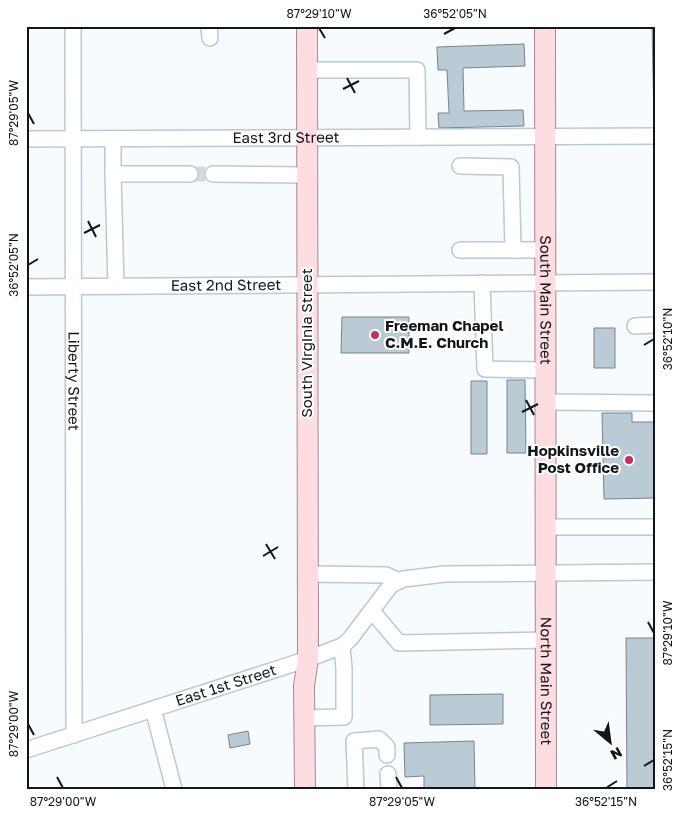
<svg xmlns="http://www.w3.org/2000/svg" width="682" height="815" viewBox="0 0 682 815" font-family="'Golos Text',sans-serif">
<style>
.building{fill:#bacbd5;stroke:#75858e}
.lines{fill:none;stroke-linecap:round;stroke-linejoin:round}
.minor-tunnel{stroke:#d5d9db;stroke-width:15;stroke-dasharray:15 8;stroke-linecap:butt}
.minor-casing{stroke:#b9cad4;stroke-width:18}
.major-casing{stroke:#a9878f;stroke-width:22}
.minor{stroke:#fff;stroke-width:15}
.major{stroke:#fddce2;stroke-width:20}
.ticks{fill:none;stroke:#10161a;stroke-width:2}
.poi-dot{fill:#c1325e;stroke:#fff;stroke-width:2}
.labels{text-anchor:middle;stroke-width:4;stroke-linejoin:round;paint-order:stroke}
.street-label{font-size:15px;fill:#10161a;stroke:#fff}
.poi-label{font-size:15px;font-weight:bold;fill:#10161a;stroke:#fff;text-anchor:start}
.neatline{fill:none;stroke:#10161a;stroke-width:2}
.ticks-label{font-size:12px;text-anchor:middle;fill:#10161a}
</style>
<rect width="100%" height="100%" fill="#f8fbfd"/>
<path class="building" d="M652 26H656V122H654Z
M524 44 525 66 463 68 464 111 523 110 524 126 439 128 438 113H449L447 70H438L437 47Z
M342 317H409V353H341Z
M594 328H615V368H594Z
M507 380H525L526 453H507Z
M471 381H487V454H471Z
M602 413H632V422H656V498L604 499Z
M626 638H656V789H627Z
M503 694V724L430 725V695Z
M248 731 250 744 230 748 228 735Z
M474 741 475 789H424V776L405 777 404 743Z"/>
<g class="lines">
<path class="minor-tunnel" d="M190 174H213"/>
<defs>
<g id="minor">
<path id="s1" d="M73 26 74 735"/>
<path d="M209 26 210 38"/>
<path d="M307 70H417L418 137"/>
<path id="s2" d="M26 139 656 136"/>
<path d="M113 139V174"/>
<path d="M460 166 511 167 513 250"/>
<path d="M213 174 307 175"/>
<path d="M460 250H545"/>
<path d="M482 283 485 369 546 370"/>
<path d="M116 286 113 174H190"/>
<path id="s3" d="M26 287 656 282"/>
<path d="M635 326 656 325"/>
<path d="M546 402 656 403"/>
<path d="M546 527H656"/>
<path d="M308 574 386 575 399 581"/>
<path d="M372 611 399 643 546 640"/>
<path d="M153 709 174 789"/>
<path d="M304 718 344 717V669L342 646"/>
<path id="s4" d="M26 750 308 659 342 646 350 639 391 585 403 579 445 574 656 572"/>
<path d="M388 774 389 789"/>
<path d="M356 789 354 741 379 739 387 747V755"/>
</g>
<g id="major">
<path id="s5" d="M545 26 546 789"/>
<path d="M305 789 304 686 308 659 307 26"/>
</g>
</defs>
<use href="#minor" class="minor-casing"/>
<use href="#major" class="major-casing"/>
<use href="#minor" class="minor"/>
<use href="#major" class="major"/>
</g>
<path class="ticks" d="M319 28 325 38M444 34 455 28M347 78 355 93M343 89 359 81M28 113 34 124M88 221 96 237M84 233 100 225M28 265 38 259M644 345 654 339M526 400 534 415M522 412 538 404M266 544 275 559M263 556 278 547M648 622 654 633M28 724 34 735M644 766 654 760M57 777 63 788M396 777 402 788M606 788 617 781"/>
<g class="poi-dot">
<circle cx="375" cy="335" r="5"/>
<circle cx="629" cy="460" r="5"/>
</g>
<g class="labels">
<g class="street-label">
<text dy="5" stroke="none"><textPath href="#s2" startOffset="260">East 3rd Street</textPath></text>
<text dy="5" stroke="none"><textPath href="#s3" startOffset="200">East 2nd Street</textPath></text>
<text dy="5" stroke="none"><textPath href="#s5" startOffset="274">South Main Street</textPath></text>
<text transform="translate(307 343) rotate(-90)" y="5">South Virginia Street</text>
<text dy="5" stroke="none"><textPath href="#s1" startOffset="355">Liberty Street</textPath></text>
<text dy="5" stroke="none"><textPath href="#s5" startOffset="655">North Main Street</textPath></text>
<text dy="5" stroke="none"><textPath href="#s4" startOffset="210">East 1st Street</textPath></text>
</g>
<g class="poi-label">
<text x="385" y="331">Freeman Chapel<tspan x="385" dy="17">C.M.E. Church</tspan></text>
<text x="619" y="456" text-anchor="end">Hopkinsville<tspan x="619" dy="17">Post Office</tspan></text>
</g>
</g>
<rect width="682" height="815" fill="none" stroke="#ffffff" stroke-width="55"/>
<g transform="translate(610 742) rotate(151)" stroke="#ffffff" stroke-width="4" paint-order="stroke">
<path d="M0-4L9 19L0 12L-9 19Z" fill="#10161a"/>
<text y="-8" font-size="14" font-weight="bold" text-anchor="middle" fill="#10161a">N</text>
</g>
<rect x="28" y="28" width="626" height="760" class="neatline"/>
<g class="ticks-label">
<text x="319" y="18">87°29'10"W</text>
<text x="455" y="18">36°52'05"N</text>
<text transform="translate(14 113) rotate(-90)" y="4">87°29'05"W</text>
<text transform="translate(14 265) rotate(-90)" y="4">36°52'05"N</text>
<text transform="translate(668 339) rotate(-90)" y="4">36°52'10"N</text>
<text transform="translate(668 633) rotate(-90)" y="4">87°29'10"W</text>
<text transform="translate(14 724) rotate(-90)" y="4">87°29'00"W</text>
<text transform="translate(668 760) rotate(-90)" y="4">36°52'15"N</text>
<text x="63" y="806">87°29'00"W</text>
<text x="402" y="806">87°29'05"W</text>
<text x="606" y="806">36°52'15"N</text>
</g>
</svg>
